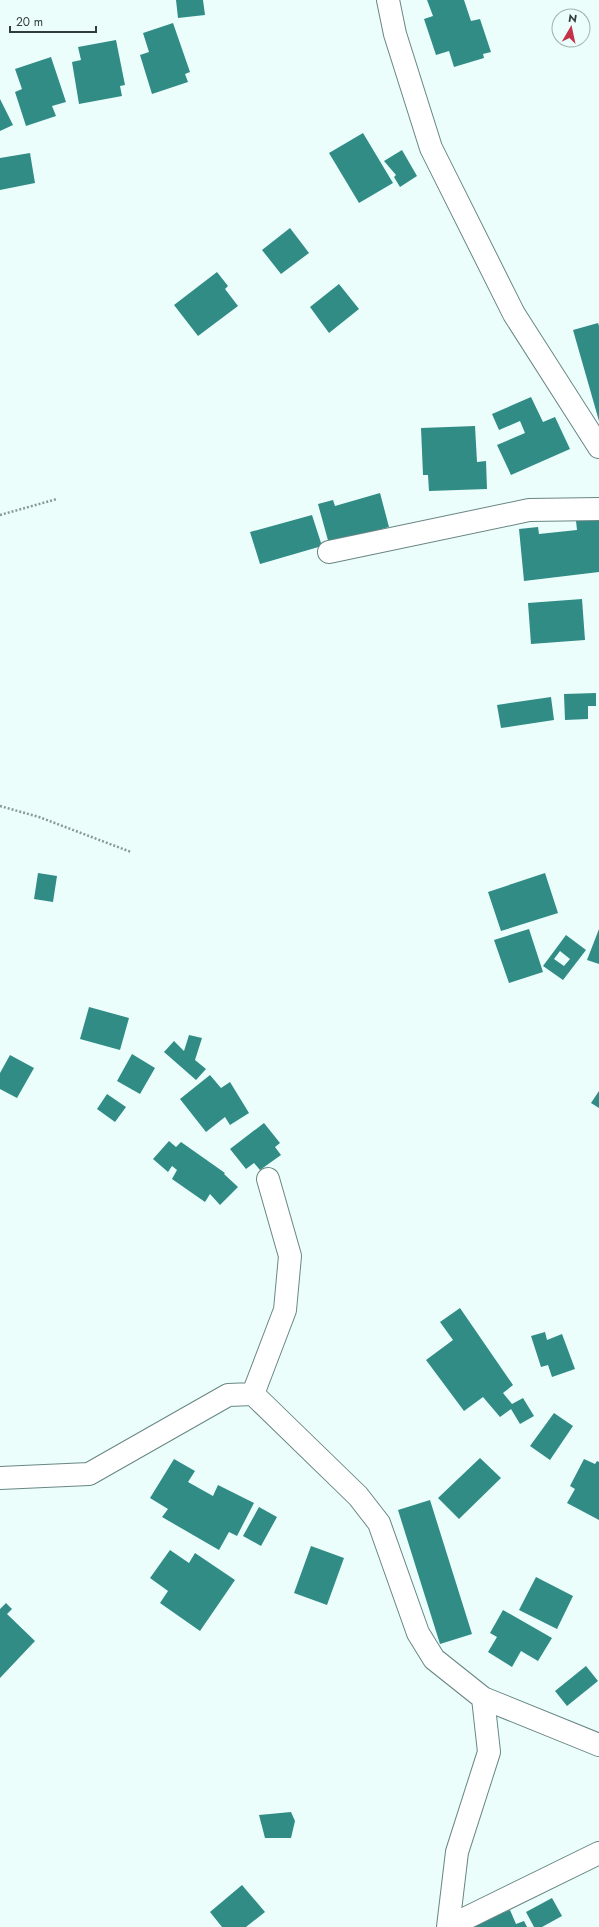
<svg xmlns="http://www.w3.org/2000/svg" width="599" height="1927" viewBox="0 0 599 1927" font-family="Jost,sans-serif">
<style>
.building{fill:#318c86;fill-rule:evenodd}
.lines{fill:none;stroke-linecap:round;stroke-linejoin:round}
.minor-casing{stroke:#698683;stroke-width:24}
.path{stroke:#899997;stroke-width:2.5;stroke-dasharray:2 2;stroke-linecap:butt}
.minor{stroke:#fff;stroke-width:22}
</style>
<rect width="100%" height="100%" fill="#ebfefc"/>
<path class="building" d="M176 0H203L205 15 178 18Z
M427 0H464L471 21 480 19 491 52 483 54 484 58 454 67 449 51 436 55 424 19 433 16Z
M173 23 190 72 185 74 188 82 152 94 140 55 149 52 143 33Z
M116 40 125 85 120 86 122 96 79 104 72 62 81 60 78 47Z
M51 57 66 102 52 106 56 116 26 126 15 92 22 89 15 69Z
M0 99 13 125 0 131Z
M363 133 393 183 359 203 329 153Z
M402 150 417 176 400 187 394 177 396 175 384 161Z
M30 153 35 183 0 190V158Z
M290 228 309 253 281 274 262 250Z
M217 272 228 286 225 289 238 306 198 336 174 305Z
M339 284 359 309 329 333 310 307Z
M598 323 599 326V421L573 330Z
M531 397 543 422 555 417 570 449 511 475 497 445 525 433 520 421 499 430 492 414Z
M475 426 477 462 486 461 487 489 429 491 428 475H423L421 428Z
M380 493 389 527 329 544 318 504 333 500 335 506Z
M312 515 322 546 260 564 250 532Z
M599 519V572L524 581 519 529 538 527 539 534 577 530 576 521Z
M582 599 585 640 531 644 528 603Z
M596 693V706H588V719L565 720 564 694Z
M551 697 554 720 501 728 497 705Z
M38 873 57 876 53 902 34 899Z
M545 873 558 913 501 931 488 892Z
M529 929 543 972 509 983 494 940Z
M599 929V964L587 960Z
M566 935 586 950 563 980 543 966ZM560 951 570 959 564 966 554 959Z
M89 1007 129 1018 120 1050 80 1039Z
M189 1035 202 1038 195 1060 206 1069 196 1080 164 1052 174 1041 184 1051Z
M132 1054 155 1068 140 1094 117 1081Z
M10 1055 34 1068 17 1098 0 1089V1073Z
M210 1075 221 1088 230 1082 249 1113 230 1125 225 1117 206 1132 180 1099Z
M599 1091V1108L591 1103Z
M107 1094 126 1107 115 1122 97 1109Z
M264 1123 280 1143 275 1147 281 1155 260 1170 254 1163 246 1169 230 1149Z
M169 1141 176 1147 181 1142 225 1173 224 1174 238 1187 220 1205 210 1194 205 1202 172 1179 177 1170 172 1166 168 1172 153 1159Z
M460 1308 513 1385 503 1393 512 1404 523 1398 534 1416 520 1424 511 1409 500 1417 483 1397 464 1411 426 1360 453 1340 440 1322Z
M545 1332 547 1340 562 1334 575 1369 552 1377 548 1365 541 1367 531 1336Z
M554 1413 573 1426 550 1460 530 1446Z
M480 1458 501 1478 459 1519 438 1498Z
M174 1459 195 1471 188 1482 213 1496 218 1485 254 1503 237 1536 229 1532 219 1550 162 1517 168 1509 150 1498Z
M584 1459 595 1464 597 1461 599 1462V1520L567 1503 575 1489 570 1486Z
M430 1500 472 1634 440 1644 398 1510Z
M259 1507 277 1517 261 1546 243 1536Z
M311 1546 344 1558 327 1605 294 1593Z
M170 1550 189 1563 195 1553 235 1580 200 1631 160 1603 168 1591 150 1578Z
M536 1577 573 1596 557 1629 519 1610Z
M6 1603 12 1609 7 1614 35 1641 0 1678V1609Z
M503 1610 552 1638 538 1661 521 1651 512 1667 488 1652 497 1637 490 1633Z
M586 1666 598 1681 567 1706 555 1691Z
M291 1812 295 1821 291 1838H265L259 1815Z
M242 1885 265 1912 246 1927H222L210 1912Z
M552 1898 562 1916 542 1927H534L526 1912Z
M510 1910 516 1924 524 1921 527 1927H468Z"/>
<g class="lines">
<defs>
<path id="minor" d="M388 0 395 34 431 148 514 314 599 447
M329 552 529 510 599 509
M253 1394 285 1310 290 1256 268 1179
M0 1478 89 1474 228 1395 253 1394 358 1496 379 1523 418 1633 434 1659 483 1698 599 1745
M448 1927 457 1852 489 1752 483 1698
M448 1927 599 1853"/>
</defs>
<use href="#minor" class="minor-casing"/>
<path class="path" d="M0 515 57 499
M0 806 39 817 131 852"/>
<use href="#minor" class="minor"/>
</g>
<g transform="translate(571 28) rotate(9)"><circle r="19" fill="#ebfefc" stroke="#a1b1af"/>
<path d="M0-3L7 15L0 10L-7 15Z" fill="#c2324a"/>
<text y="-6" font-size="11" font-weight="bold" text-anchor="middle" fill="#313d3c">N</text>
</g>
<path d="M10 26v6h86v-6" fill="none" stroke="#313d3c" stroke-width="2"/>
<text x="16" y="26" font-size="12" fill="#313d3c" stroke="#ebfefc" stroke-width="3" paint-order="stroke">20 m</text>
</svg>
